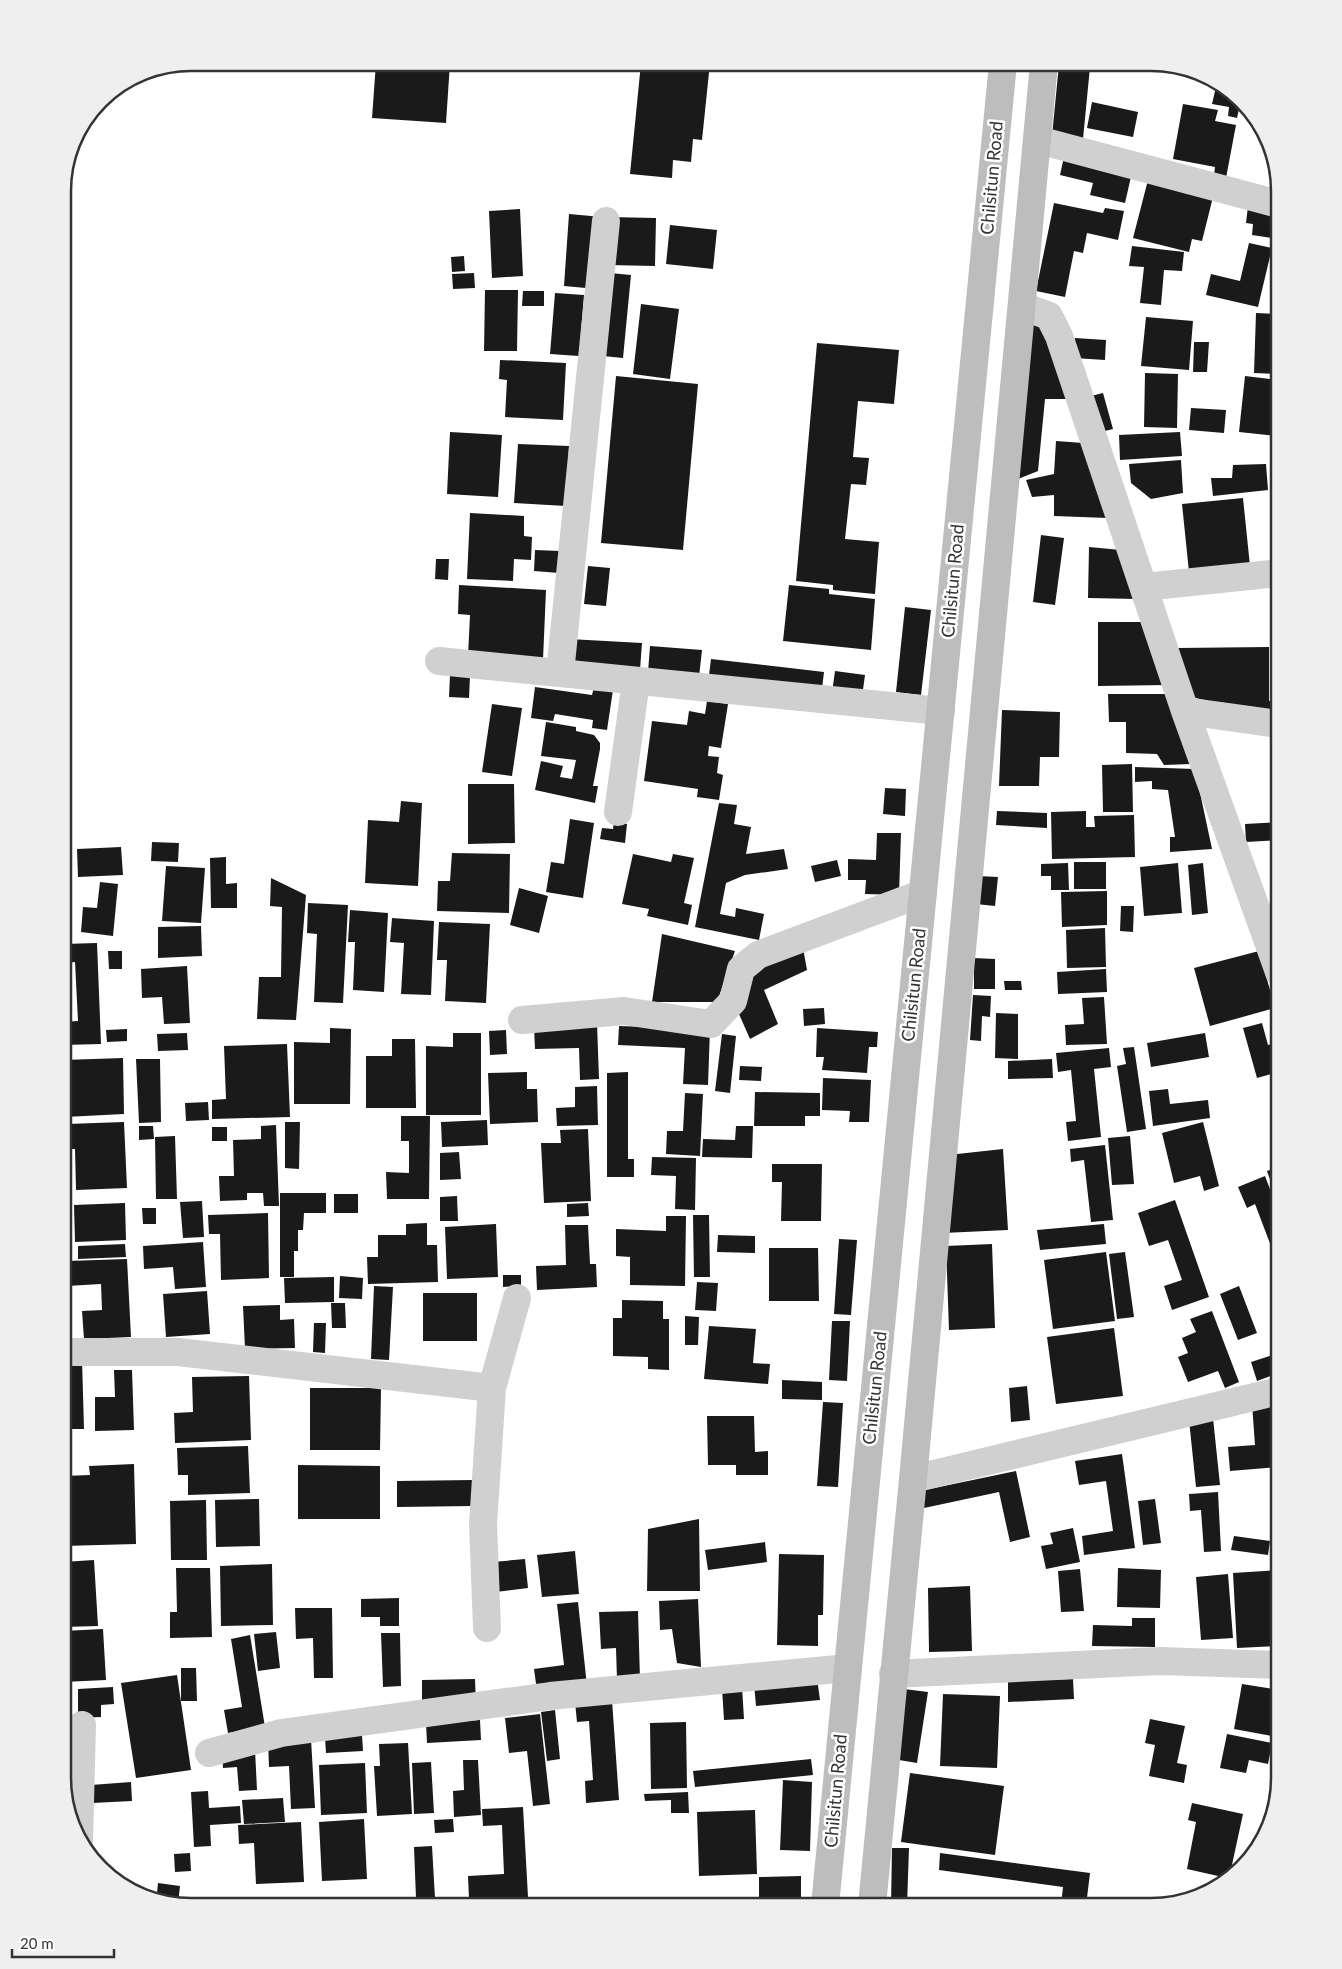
<svg xmlns="http://www.w3.org/2000/svg" width="1342" height="1969" viewBox="0 0 1342 1969" font-family="Lato,sans-serif">
<style>
.building{fill:#1a1a1a}
.lines{fill:none;stroke-linecap:round;stroke-linejoin:round}
.minor{stroke:#d0d0d0;stroke-width:28}
.secondary{stroke:#bdbdbd;stroke-width:28}
.labels{text-anchor:middle;stroke-width:5;stroke-linejoin:round;paint-order:stroke}
.street-label{font-size:18px;fill:#333;stroke:#fff}
.rim{fill:none;stroke:#333;stroke-width:2.5}
</style>
<rect width="100%" height="100%" fill="#fff"/>
<path class="building" d="M376 63H450L446 123 372 118Z
M641 63H710L702 140 693 139 691 162 673 160 672 178 630 174Z
M1059 64 1090 67 1083 139 1052 136Z
M1216 87 1225 90 1240 105 1237 118 1228 116 1229 107 1212 104Z
M1092 102 1138 112 1133 137 1087 128Z
M1183 104 1218 110 1215 121 1236 125 1226 178 1214 175 1215 167 1173 159Z
M1065 152 1133 168 1125 203 1090 195 1093 183 1060 175Z
M1148 180 1213 197 1202 241 1192 239 1189 252 1133 238Z
M1054 203 1103 213 1105 208 1124 211 1118 240 1087 233 1083 253 1074 251 1065 297 1036 291Z
M1248 206 1275 209 1272 238 1252 235 1253 224 1246 223Z
M520 209 523 276 492 278 489 211Z
M569 214 602 217 597 289 564 286Z
M608 217 656 218 655 266 607 265Z
M670 225 717 230 713 269 666 264Z
M1249 243 1272 248 1258 307 1206 295 1211 274 1240 281Z
M1132 246 1184 252 1182 271 1164 270 1161 305 1140 303 1144 267 1129 266Z
M464 256 465 271 452 272 451 257Z
M1279 259V301L1270 299Z
M474 273 475 288 453 289 452 274Z
M610 273 631 275 623 358 603 356Z
M485 290H518L517 351H484Z
M523 291H544V306H522Z
M555 293 584 295 579 356 550 354Z
M641 304 679 309 670 379 633 374Z
M1256 313 1279 314V374L1254 373Z
M1146 317 1193 321 1189 370 1141 366Z
M1044 319 1068 399H1045L1038 471 1018 479 1033 321Z
M1075 338 1106 340 1105 360 1074 358Z
M1194 342H1209L1207 372H1193Z
M817 343 899 350 894 404 858 401 853 457 869 458 866 485 851 484 845 539 879 542 875 594 833 590V585L796 581Z
M500 360 566 363 563 420 505 417 507 380 499 379Z
M1145 373 1178 374 1177 428 1144 427Z
M616 376 698 384 683 550 601 543Z
M1245 376 1279 380 1276 436 1239 432Z
M1103 393 1113 429 1097 433 1087 397Z
M1191 408 1226 410 1224 433 1189 430Z
M450 432 502 435 498 497 447 494Z
M1180 432 1182 456 1120 460 1119 435Z
M1056 441 1083 443 1108 518 1054 516V495L1032 497 1026 480 1054 474Z
M518 444 569 446 566 506 514 503Z
M1181 460 1183 493 1151 499 1131 483 1129 464Z
M1266 464 1268 490 1213 496 1211 478H1232L1233 465Z
M1243 498 1250 566 1189 572 1182 504Z
M470 513 524 516V536L532 537 531 560 514 559 513 581 467 579Z
M1041 535 1064 538 1055 605 1033 602Z
M1089 547 1121 550 1138 599 1088 598Z
M535 550 560 551 559 573 534 571Z
M436 559H449L448 580 435 579Z
M588 566 610 568 606 606 584 604Z
M459 585 546 590 543 660 468 656 470 615 458 614Z
M789 585 829 589V594L875 599 871 650 783 641Z
M905 607 931 610 921 695 896 692Z
M1098 622H1147L1167 685 1098 686Z
M569 639 642 643 640 670 567 665Z
M650 646 702 650 699 677 648 672Z
M1269 647V701H1278V719L1192 697 1177 648Z
M711 659 824 672 821 697 708 683Z
M835 671 865 675 862 697 832 693Z
M450 675 470 676 469 698 449 697Z
M535 687 592 695 594 687 613 690 607 730 592 728 593 720 555 714 553 721 531 718Z
M1108 694H1168L1191 764 1164 765 1157 754 1126 753V722H1109Z
M707 701 728 704 721 748 709 746 708 756 719 757 717 773 723 775 719 800 697 797 698 789 644 781 652 721 687 725 689 711 705 714Z
M492 704 522 708 512 776 482 772Z
M1002 710 1060 712 1059 757H1040L1039 786H999Z
M546 722 576 727V731L594 735 600 743V749L593 786H598L595 803 535 790 541 761 563 766 560 777 572 779 576 760 541 756Z
M1132 764 1133 812H1103L1102 765Z
M1135 767 1195 769 1212 849 1170 852V837H1175L1168 790 1152 789V781L1135 782Z
M468 784H514L515 843 468 844Z
M885 788 906 789 905 816 883 814Z
M401 801 422 803 418 886 365 883 368 820 399 822Z
M719 803 737 805 734 824 751 827 746 854 784 849 788 869 745 875 726 883 720 914 735 917 736 908 764 914 759 940 695 927Z
M997 811 1047 813V828L996 825Z
M1086 811V827H1095L1094 816 1134 815 1135 857 1052 859 1051 812Z
M570 819 594 823 583 898 546 892 551 862 564 864Z
M614 821 627 824 625 843 600 839 602 828 613 829Z
M1279 822V840L1246 842 1245 824Z
M877 833H901L899 895 865 894 866 880H848V859L876 860Z
M152 842 179 843 178 862 151 861Z
M121 847 123 875 78 877 77 849Z
M63 850H71L72 870H63Z
M452 853 510 854 509 913 437 911 438 881H450Z
M633 854 671 862 673 854 694 858 684 903 692 905 688 925 647 916 649 909 622 904Z
M226 857V884L237 883V908H211L210 858Z
M837 860 841 876 815 882 811 866Z
M1074 862H1106V889H1074Z
M1068 863 1069 890H1051V876H1041V864Z
M1178 863 1182 913 1144 916 1140 867Z
M1203 863 1208 913 1192 915 1188 865Z
M166 866 205 868 201 923 162 921Z
M978 876 998 877 995 906 976 904Z
M271 878 306 895 296 1020 257 1019 259 977H281L282 907 270 906Z
M100 882 118 884 113 936 81 932 83 907 97 908Z
M519 888 548 896 539 933 510 925Z
M1107 891V925L1062 927 1061 892Z
M308 903 348 905 343 1003 314 1002 317 934 307 933Z
M1121 906H1134L1133 932 1120 931Z
M350 910 388 913 384 992 353 990 355 942H348Z
M392 918 434 921 431 995 401 994 404 943 390 942Z
M439 922 490 924 486 1003 445 1001 447 960H437Z
M201 926 202 956 158 958V927Z
M1105 928 1106 967 1067 968 1066 930Z
M662 934 735 951 717 1002H652Z
M97 943 101 1044 63 1045V1022L78 1021 75 962 63 963V944Z
M803 948 807 970 764 990 778 1024 750 1039 735 1005 744 975Z
M108 951H122V969H109Z
M1259 951 1275 1008 1210 1026 1194 968Z
M974 958 995 959V989H974Z
M187 966 190 1023 164 1024 162 997 142 998 141 969Z
M1106 969 1107 992 1058 994 1057 972Z
M1004 981H1021L1022 990H1005Z
M973 995 991 996 990 1017 982 1016 981 1041 970 1040Z
M1104 997 1107 1044 1066 1045 1065 1025 1084 1024 1082 998Z
M824 1008 825 1024 804 1026 803 1009Z
M996 1013 1018 1014V1059L995 1058Z
M597 1023 599 1079 580 1080 579 1048 535 1049 534 1026Z
M1262 1023 1268 1045 1279 1042V1076L1278 1072 1257 1078 1243 1028Z
M619 1026 710 1029 708 1085 683 1084 685 1048 618 1045Z
M330 1028 351 1029 350 1104H294V1042L330 1043Z
M817 1028 878 1032 877 1047H869L867 1073 822 1070 824 1057H816Z
M127 1029V1041L107 1042 106 1030Z
M506 1030 507 1054 490 1055 489 1031Z
M187 1033 188 1050 158 1051 157 1034Z
M453 1033H481V1115H426V1046L453 1047Z
M1205 1033 1209 1057 1151 1067 1147 1043Z
M722 1034 736 1036 730 1093 715 1091Z
M392 1039H415L416 1108H366V1056H392Z
M287 1044 290 1117 212 1119V1100L226 1099 224 1046Z
M1134 1047 1146 1129 1127 1132 1117 1066 1126 1064 1123 1048Z
M1109 1048 1111 1067 1094 1069 1101 1137 1068 1141 1066 1122 1076 1121 1071 1070 1058 1072 1056 1053Z
M123 1058 124 1114 65 1117 63 1060Z
M136 1059H160L161 1122 139 1123Z
M1052 1059 1053 1078 1008 1079V1061Z
M740 1066 762 1067 761 1081 739 1080Z
M527 1072V1089H537L538 1122 490 1124 488 1073Z
M628 1072V1159H634V1177H607V1073Z
M823 1078 871 1080 869 1122H849L850 1111 822 1110Z
M597 1086 598 1125 557 1126 556 1108 575 1107V1087Z
M1168 1089 1170 1104 1208 1100 1210 1118 1153 1126 1149 1091Z
M755 1092 820 1093V1116H805V1126H754Z
M685 1093 703 1094 700 1156 666 1154 667 1131H683Z
M208 1102 209 1120 186 1121 185 1103Z
M401 1116H430L429 1199H387L386 1172 409 1173V1141H401Z
M487 1120 488 1145 442 1147 441 1122Z
M124 1122 127 1188 76 1190 75 1149H69L67 1124Z
M285 1122H300L299 1169 285 1168Z
M1203 1122 1219 1186 1204 1191 1200 1176 1174 1183 1162 1133Z
M276 1125 279 1206H264L263 1193H247V1200L220 1201 219 1176H234L233 1140 261 1139V1126Z
M139 1126H153L154 1139 139 1140Z
M736 1126H753L752 1158 702 1157 703 1139 735 1140Z
M212 1127H227V1141H212Z
M588 1129 591 1201 544 1203 541 1143H561L560 1130Z
M175 1136 177 1199H156L155 1137Z
M1130 1136 1134 1184 1112 1185 1108 1138Z
M1105 1145 1113 1220 1091 1222 1084 1160 1071 1162 1070 1149Z
M1003 1149 1008 1230 943 1233 948 1155Z
M459 1152 461 1179 440 1180V1153Z
M652 1157 696 1158 695 1210 675 1209 676 1176 651 1175Z
M772 1164H822L821 1221H781L782 1182H772Z
M1279 1167V1206L1267 1171Z
M1265 1176 1279 1213V1267L1255 1204 1247 1208 1238 1187Z
M280 1193H326V1213H304L303 1230H298V1251H294V1277H280Z
M334 1194H358V1213H334Z
M457 1196 458 1221H440V1197Z
M1175 1200 1209 1297 1172 1310 1164 1286 1182 1280 1168 1240 1149 1246 1138 1213Z
M202 1201 204 1237 183 1238 180 1202Z
M125 1203 126 1240 75 1242 74 1205Z
M588 1203 589 1216 567 1217V1204Z
M142 1208H156V1224H143Z
M268 1213 269 1278 221 1280 220 1234H209L208 1215Z
M693 1215H709L710 1277H694Z
M666 1216H686L685 1286 630 1285V1257L616 1256V1229L666 1231Z
M427 1223V1245H437L438 1282 368 1284 367 1257H378V1235H406V1224Z
M496 1224 498 1277 447 1279 445 1227Z
M1104 1224 1106 1244 1040 1250 1037 1230Z
M565 1225H588L590 1264H596L597 1287 537 1290 536 1266 566 1265Z
M718 1235 755 1236V1253L717 1252Z
M839 1239 857 1240 851 1315 834 1314Z
M203 1242 206 1287 175 1289 173 1267 144 1269 143 1246Z
M125 1244 126 1257 78 1259V1246Z
M992 1244 995 1328 949 1330 946 1246Z
M769 1248H818L819 1301H769Z
M1106 1252 1115 1321 1053 1329 1044 1260Z
M1125 1252 1134 1317 1117 1319 1109 1254Z
M127 1259 131 1337 84 1339 82 1311 102 1310 101 1284 67 1286V1261Z
M503 1275H521V1286L503 1287Z
M340 1276 363 1278 362 1299 339 1298Z
M334 1277V1302L285 1303 284 1278Z
M697 1282 718 1283 716 1311 695 1310Z
M374 1286 393 1287 389 1360 371 1359Z
M1239 1286 1257 1333 1238 1340 1220 1294Z
M207 1291 210 1334 166 1337 163 1294Z
M423 1293H477V1341H423Z
M622 1300 663 1301V1319H669V1370L648 1369V1357L613 1356V1318H622Z
M331 1303H345L346 1328H332Z
M280 1305V1320L294 1319 295 1348 245 1349 243 1306Z
M1212 1311 1239 1382 1225 1388 1218 1371 1188 1382 1178 1357 1188 1353 1182 1338 1196 1332 1190 1319Z
M685 1316 699 1317 698 1345H685Z
M832 1321H850L847 1381 829 1380Z
M314 1323H326L325 1353 313 1352Z
M709 1326 756 1329 753 1363 770 1364 768 1384 704 1379Z
M1114 1328 1123 1396 1056 1404 1047 1337Z
M1279 1353V1373L1257 1381 1251 1362Z
M82 1359 84 1429H63V1360Z
M114 1370H132L134 1430 95 1431V1397H115Z
M249 1376 251 1440 175 1443 174 1413 193 1412 192 1377Z
M782 1380 822 1382V1400L782 1399Z
M1027 1386 1030 1420 1011 1422 1009 1388Z
M310 1388H381L380 1450H310Z
M823 1402 843 1403 838 1487 817 1486Z
M1272 1402 1277 1467 1230 1471 1228 1447 1255 1445 1252 1404Z
M707 1416H754L755 1452 768 1451V1475H736V1465H708Z
M1213 1418 1220 1485 1196 1487 1189 1420Z
M248 1446 250 1493 188 1495V1475H178L177 1448Z
M1122 1454 1135 1548 1084 1555 1082 1536 1113 1531 1106 1481 1079 1485 1075 1461Z
M134 1464 136 1544 63 1546V1476L90 1475 89 1466Z
M298 1465 380 1466V1519H298Z
M1016 1471 1030 1537 1010 1542 999 1492 924 1508 920 1491Z
M473 1480V1506L397 1507V1481Z
M1218 1492 1221 1551 1204 1552 1201 1510 1190 1511 1189 1494Z
M259 1499 260 1546 216 1547 215 1500Z
M1155 1499 1161 1543 1143 1545 1138 1501Z
M206 1500 207 1560H171L170 1501Z
M699 1519 700 1591H647L648 1529Z
M1073 1528 1080 1562 1046 1569 1041 1546 1053 1544 1050 1533Z
M1234 1536 1270 1541 1268 1555 1231 1550Z
M765 1542 767 1562 708 1570 705 1550Z
M575 1551 579 1594 542 1597 537 1555Z
M779 1554 824 1555 823 1615H818V1646L777 1645Z
M525 1559 528 1588 496 1592 493 1562Z
M94 1560 98 1626 63 1627V1562Z
M272 1564 273 1625 221 1626 220 1566Z
M176 1568H210L212 1637 170 1638V1612H177Z
M1118 1568 1161 1570 1160 1608 1117 1607Z
M1080 1569 1084 1611 1061 1612 1058 1571Z
M1279 1570V1646L1237 1648 1233 1573Z
M1228 1574 1233 1638 1201 1640 1196 1577Z
M970 1586 972 1651 929 1652 928 1588Z
M399 1598V1626H380V1617H361V1599Z
M698 1599 701 1667 677 1663 672 1629 660 1630 659 1601Z
M578 1602 587 1686 537 1691 534 1669 564 1665 557 1604Z
M295 1608H332L333 1678H314L313 1638 296 1639Z
M638 1611 640 1679 617 1680 616 1648 601 1649 599 1612Z
M1132 1618H1155V1647L1092 1646 1093 1625 1132 1626Z
M103 1629 106 1680 63 1682V1631Z
M276 1632 280 1668 258 1671 254 1634Z
M381 1633H400L401 1686 383 1687Z
M250 1635 265 1727 228 1733 224 1710 242 1707 231 1639Z
M181 1668H196L197 1701H181Z
M177 1675 191 1770 136 1778 121 1683Z
M817 1678 820 1700 756 1706 754 1684Z
M475 1679 476 1706 422 1707V1680Z
M1073 1679 1074 1699 1008 1702V1681Z
M1242 1684 1279 1690V1720L1277 1737 1234 1729Z
M113 1687 114 1704 101 1705V1717L78 1718V1689Z
M742 1687 744 1719 724 1720 722 1688Z
M904 1689 928 1692 917 1763 893 1759Z
M943 1694 1000 1696 997 1768 940 1766Z
M612 1700 619 1800 586 1803 585 1781 593 1780 589 1721 577 1722 575 1702Z
M66 1706 69 1769H63V1707Z
M555 1710 560 1759 547 1761 541 1712Z
M540 1714 550 1804 533 1806 527 1751 509 1753 505 1718Z
M1150 1719 1185 1726 1177 1763 1187 1765 1184 1783 1149 1776 1155 1745 1145 1743Z
M480 1720 481 1740 427 1743 426 1723Z
M686 1722 687 1788 651 1789 650 1723Z
M1227 1734 1272 1743 1268 1764 1249 1760 1246 1773 1220 1768Z
M362 1735 363 1751 326 1753 325 1737Z
M311 1739 315 1808 291 1809 289 1766 269 1767 268 1741Z
M408 1743 412 1814 377 1816 374 1766H380L379 1744Z
M255 1750 257 1790 239 1791 237 1767 223 1768 222 1752Z
M811 1759 813 1775 695 1787 693 1771Z
M463 1760H478L481 1815 454 1817 453 1791 464 1790Z
M431 1762 434 1813 414 1814 412 1763Z
M365 1763 367 1813 321 1815 319 1765Z
M910 1773 1004 1786 995 1855 901 1842Z
M783 1780 812 1782 810 1851 780 1850Z
M131 1782 132 1801 92 1803 91 1785Z
M208 1791 209 1808 240 1806 241 1823 210 1825 211 1846 194 1847 191 1792Z
M688 1792 689 1813H671V1800L645 1801 644 1794Z
M283 1798 285 1822 244 1824 242 1800Z
M1192 1803 1243 1814 1230 1874 1227 1878 1187 1869 1196 1822 1188 1820Z
M523 1807 528 1897 469 1899 468 1876 504 1874 502 1825 483 1826 482 1809Z
M755 1810 757 1874 699 1876 697 1812Z
M364 1819 367 1879 322 1881 319 1822Z
M453 1819 454 1832 435 1833 434 1820Z
M301 1822 304 1882 256 1884 254 1843 239 1844 238 1825Z
M432 1846 435 1898H416L414 1847Z
M892 1848H909L907 1906H891Z
M190 1853 191 1871 175 1872 174 1854Z
M940 1853 1090 1873 1086 1906H1061L1063 1887 939 1870Z
M801 1876V1900L759 1901V1877Z
M158 1883 180 1886 178 1904 139 1891 157 1893Z"/>
<g class="lines">
<path class="minor" d="M1038 140 1279 204
M1022 306 1049 316 1059 336 1185 711 1279 972
M1144 587 1279 573
M439 661 941 711
M560 673 606 221
M1185 711 1279 724
M618 812 636 681
M522 1020 624 1011 711 1024 733 1001 741 969 758 955 923 893
M63 1352H178L492 1388
M913 1479 1279 1391
M487 1628 483 1524 492 1388 517 1298
M893 1674 1159 1661 1279 1665
M209 1753 281 1733 550 1696 848 1668
M79 1841 82 1725"/>
<path class="secondary" d="M825 1906 1003 63
M872 1906 913 1479 1044 63"/>
</g>
<g class="labels">
<g class="street-label">
<text transform="translate(992 178) rotate(-85)" y="6">Chilsitun Road</text>
<text transform="translate(953 581) rotate(-85)" y="6">Chilsitun Road</text>
<text transform="translate(914 985) rotate(-84)" y="6">Chilsitun Road</text>
<text transform="translate(875 1388) rotate(-84)" y="6">Chilsitun Road</text>
<text transform="translate(836 1791) rotate(-85)" y="6">Chilsitun Road</text>
</g>
</g>
<path d="M0 0H1342V1969H0ZM191 71H1151A120 120 0 0 1 1271 191V1778A120 120 0 0 1 1151 1898H191A120 120 0 0 1 71 1778V191A120 120 0 0 1 191 71Z" fill="#efefef" fill-rule="evenodd"/>
<path class="rim" d="M191 71H1151A120 120 0 0 1 1271 191V1778A120 120 0 0 1 1151 1898H191A120 120 0 0 1 71 1778V191A120 120 0 0 1 191 71Z"/>
<path d="M12 1949v8h102v-8" fill="none" stroke="#333333" stroke-width="2.5"/>
<text x="20" y="1949" font-size="15" fill="#333333" stroke="#ffffff" stroke-width="4" paint-order="stroke">20 m</text>
</svg>
